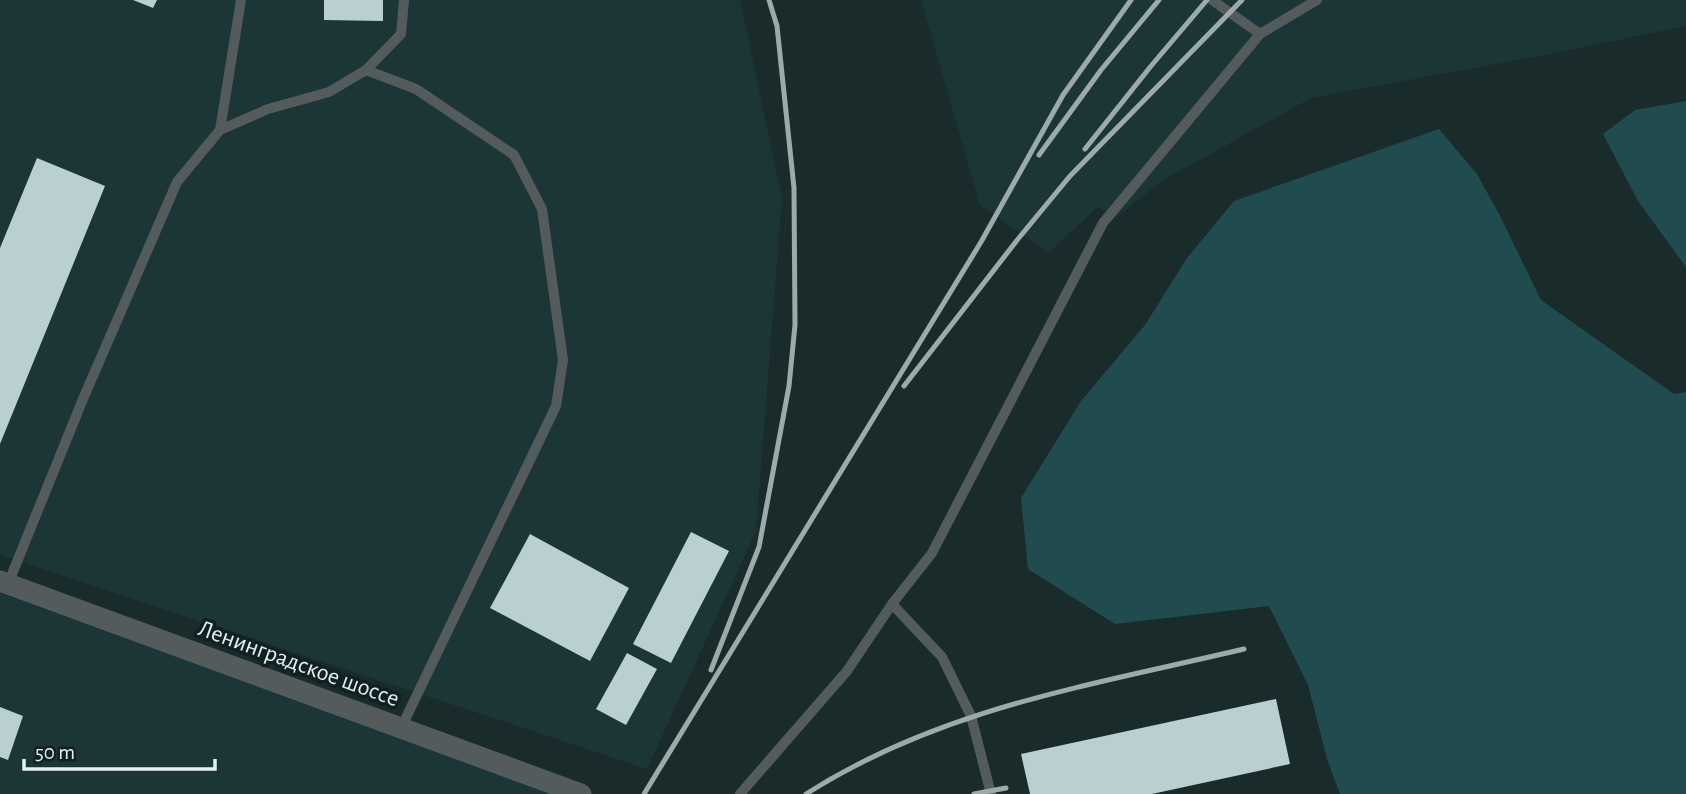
<svg xmlns="http://www.w3.org/2000/svg" width="1686" height="794" viewBox="0 0 1686 794" font-family="'Alegreya Sans',sans-serif">
<style>
.built{fill:#1c3638}
.green{fill:#214c4f}
.building{fill:#bacfd0}
.lines{fill:none;stroke-linecap:round;stroke-linejoin:round}
.lane{stroke:#535b5c;stroke-width:10}
.street{stroke:#535b5c;stroke-width:21}
.rail{stroke:#9daaaa;stroke-width:5}
.labels{text-anchor:middle;stroke-width:7;stroke-linejoin:round;paint-order:stroke}
.street-label{font-size:24px;fill:#e4efef;stroke:#112123}
</style>
<rect width="100%" height="100%" fill="#1a2b2c"/>
<path class="built" d="M0 0H740L782 198 756 531 647 769 0 555Z
M921 0H1686V26L1550 54 1311 98 1160 182 1117 217 1097 207 1049 253 980 205Z
M0 593 565 794H0Z"/>
<path class="green" d="M1686 101V267L1638 201 1603 134 1635 110Z
M1439 129 1477 174 1499 214 1541 300 1674 394 1686 392V794H1340L1328 762 1308 685 1269 606 1115 624 1028 569 1021 498 1081 401 1145 325 1187 258 1234 201Z"/>
<path class="building" d="M133 0H157L153 8Z
M324 0H383V21L324 20Z
M37 158 105 186 0 444V248Z
M691 532 729 551 671 663 633 644Z
M530 534 629 588 590 661 490 608Z
M627 653 657 669 626 725 596 709Z
M1276 699 1290 764 1152 794H1030L1021 754Z
M0 707 23 716 8 760 0 757Z"/>
<g class="lines">
<path class="lane" d="M1212 0 1260 34
M366 70 416 89 514 155 542 209 563 360 556 406 401 728
M220 130 241 0
M8 584 83 399 177 182 220 130 268 109 329 92 366 70 401 34 404 0
M892 604 942 657 971 716 991 794
M740 794 847 671 892 604 932 553 1103 223 1260 34 1317 0"/>
<path class="street" d="M0 581 581 794"/>
<path class="rail" d="M1085 149 1151 66 1207 0
M1039 155 1101 70 1159 0
M904 386 1018 239 1070 176 1242 0
M711 670 759 547 789 386 795 325 794 188 777 26 769 0
M644 794 981 242 1063 95 1131 0
M806 794C941 708 1092 685 1244 649
M974 794 1006 788"/>
</g>
<g class="labels">
<g class="street-label">
<text transform="translate(299 663) rotate(20)" y="8">Ленинградское шоссе</text>
</g>
</g>
<path d="M24 759v10h191v-10" fill="none" stroke="#e4efef" stroke-width="3.5"/>
<text x="35" y="759" font-size="21" fill="#e4efef" stroke="#112123" stroke-width="5" paint-order="stroke">50 m</text>
</svg>
